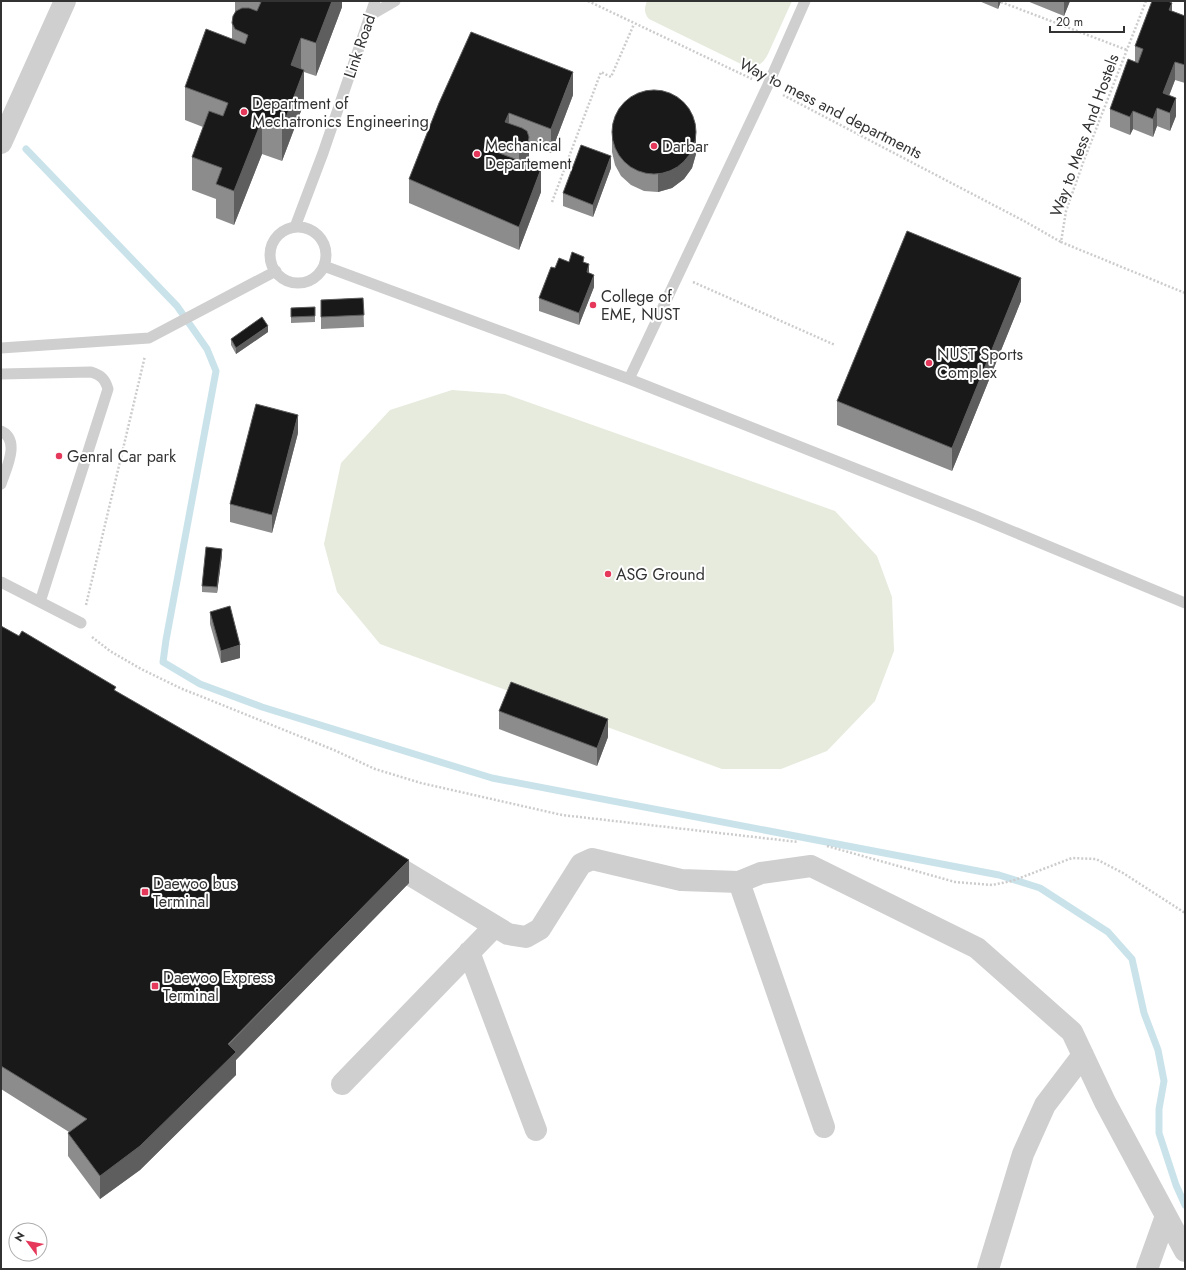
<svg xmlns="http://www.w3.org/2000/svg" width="1186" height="1270" viewBox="0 0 1186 1270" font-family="Jost,sans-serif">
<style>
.green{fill:#e6ebdd}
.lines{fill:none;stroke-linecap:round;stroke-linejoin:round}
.stream{stroke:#cae3eb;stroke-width:7}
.path{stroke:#ccc;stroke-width:2.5;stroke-dasharray:2 2;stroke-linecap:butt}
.lane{stroke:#cfcfcf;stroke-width:11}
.street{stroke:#cfcfcf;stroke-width:22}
.wall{fill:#8c8c8c}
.shaded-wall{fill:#5e5e5e}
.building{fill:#191919;stroke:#5e5e5e}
.poi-dot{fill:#e5385a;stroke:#fff;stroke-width:1.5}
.labels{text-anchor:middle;stroke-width:4;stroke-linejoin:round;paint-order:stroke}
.street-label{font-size:16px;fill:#323232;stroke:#fff}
.poi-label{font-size:16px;fill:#323232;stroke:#fff;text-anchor:start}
</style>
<rect width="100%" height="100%" fill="#fff"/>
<path class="green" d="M647 1H792L768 54C761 67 755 69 741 64L649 19C644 13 644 9 647 1Z
M452 390 505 394 835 511 877 556 892 597 894 651 875 701 827 751 781 769H722L380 644 337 592 324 544 341 463 390 410Z"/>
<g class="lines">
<path class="stream" d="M26 149 177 306 207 349 216 371 166 640 163 662 200 684 262 707 492 778 999 875 1040 888 1108 932 1132 959 1144 1013 1158 1050 1164 1081 1159 1109V1133L1176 1185 1185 1205"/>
<path class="path" d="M588 1 752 79
M1146 1 1084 160 1066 211 1061 242 1185 293
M1001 2 1127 50
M783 95 1024 221 1061 242
M552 202 601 72 611 77 634 24
M693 282 835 345
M86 605 145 356
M92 637 110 651 141 669 180 688 334 750 375 769 421 783 562 815 798 842
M827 846 955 882 992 885 1012 881 1072 858 1096 859 1123 873 1185 913"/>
<path class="lane" d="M369 16 395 1
M295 227 323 153 375 1
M270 255a28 28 0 1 1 56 0a28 28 0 1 1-56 0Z
M324 266 629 379 978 517 1185 603
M1 348 149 338 276 271
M1 374 91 372C101 375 105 379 108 389L40 602
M629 379 767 87 805 1
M1 431C21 440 6 469 1 484
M1 582 81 623"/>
<path class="street" d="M1 143 65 1
M384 859 508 934 526 937 540 929 581 864 592 859 681 880 739 882 761 873 811 866 977 948 1072 1032 1105 1102 1185 1251
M739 882 824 1127
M469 952 536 1130
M342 1084 495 926
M988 1269 1023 1154 1045 1105 1083 1055
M1147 1269 1166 1216"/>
</g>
<path class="wall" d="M235 1H342V7L316 76 304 72V103L282 161 262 154 234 225 216 218V199L192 190V157L203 127 185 120V87L232 39V23L235 12Z
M979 1H1001L998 9Z
M1027 1H1070L1064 16Z
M1172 11 1185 16V83L1175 80 1169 96 1176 116 1170 131 1157 126 1153 137 1133 129 1130 135 1110 127V109L1135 62V46Z
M573 95 551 153 529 144V164L541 192 519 250 409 203V179L439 103Z
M612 134 696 154 692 168 684 179 672 188 658 192 644 191 631 185 621 176 615 165 612 152Z
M611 168 593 217 563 206V193Z
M569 262H584L589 273 594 287 579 325 539 311V298L555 268Z
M363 298 364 327 321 329V300Z
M1021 301 952 471 837 425V401Z
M315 307V322L291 323V308Z
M268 332 236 354 231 345V339Z
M298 433 272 533 230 522V504Z
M222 555 217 593 202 592V586Z
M210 612 240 658 221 663 210 624Z
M1 626 116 691 409 883 236 1060V1075L140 1170 100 1199 68 1156V1133L69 1132 1 1089Z
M499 711 608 737 597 766 499 729Z"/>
<path class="shaded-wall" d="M332 1H342V7L316 76V43Z
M998 1H1001L998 9Z
M1064 1H1070L1064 16Z
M1172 3V21L1169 10Z
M301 38V71L291 65Z
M1175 62V80L1163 111V93Z
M304 70V103L282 161V128Z
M573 72V95L551 153V129Z
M1176 98V116L1170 131V113Z
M1157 108V126L1153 137V119Z
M1133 111V129L1130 135V117Z
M509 113V137L505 122Z
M262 120V154L234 225V191Z
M696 136V154L692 168 684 179 672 188 658 192V174Z
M529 137V160L528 166 519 174V150Z
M497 143V167L494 151Z
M611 156V168L593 217V205Z
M541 169V192L519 250V227Z
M589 264V276L587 272Z
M594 275V287L579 325V313Z
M1021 278V301L952 471V448Z
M268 326V332L236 354V348Z
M298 415V433L272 533V515Z
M222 549V555L217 593V587Z
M240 645V658L221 663V651Z
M608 719V737L597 766V748Z
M409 860V883L236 1060V1075L140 1170 100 1199V1176Z"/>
<path class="building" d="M257 1H332L316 43 301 38 291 65 304 70 282 128 262 120 234 191 216 184 222 168 192 157 209 111 223 116 228 103 185 87 206 29 245 44 248 35 235 29 232 23 233 16 236 11 242 8H249L257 11 261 2Z
M1152 1H1168L1172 3 1169 10 1185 16V65L1175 62 1163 93 1176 98 1170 113 1157 108 1153 119 1133 111 1130 117 1110 109 1128 59 1138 63 1143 49 1135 46Z
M471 32 573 72 551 129 509 113 505 122 522 128 527 131 529 137 528 143 525 147 519 150 497 143 494 151 541 169 519 227 409 179 439 103Z
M612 132a42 42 0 1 1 84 0a42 42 0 1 1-84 0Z
M581 145 611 156 593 205 563 193Z
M907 231 1021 278 952 448 837 401Z
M572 252 584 257 583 262 589 264 587 272 594 275 579 313 539 298 551 267 555 268 559 258 569 262Z
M363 298 364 315 321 317V300Z
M315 307V316L291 317V308Z
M262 317 268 326 236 348 231 339Z
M256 404 298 415 272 515 230 504Z
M206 547 222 549 217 587 202 586Z
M230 606 240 645 221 651 210 612Z
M1 626 19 636 22 631 116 687 114 690 409 860 228 1044 236 1052 140 1146 100 1176 68 1133 87 1119 1 1066Z
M511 682 608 719 597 748 499 711Z"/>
<g class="poi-dot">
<circle cx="244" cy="112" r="4"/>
<circle cx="654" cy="146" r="4"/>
<circle cx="477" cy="154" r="4"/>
<circle cx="593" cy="305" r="4"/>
<circle cx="929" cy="363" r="4"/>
<circle cx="59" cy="456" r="4"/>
<circle cx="608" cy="574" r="4"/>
<rect x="141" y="888" width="8" height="8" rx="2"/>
<rect x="151" y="982" width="8" height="8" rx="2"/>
</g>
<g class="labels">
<g class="street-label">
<text transform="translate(359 46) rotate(-71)" y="6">Link Road</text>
<text transform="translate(831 108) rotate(27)" y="6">Way to mess and departments</text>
<text transform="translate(1084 135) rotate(-70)" y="6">Way to Mess And Hostels</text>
</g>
<g class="poi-label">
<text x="252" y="109">Department of<tspan x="252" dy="18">Mechatronics Engineering</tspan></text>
<text x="485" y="151">Mechanical<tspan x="485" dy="18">Departement</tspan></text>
<text x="662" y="152">Darbar</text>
<text x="601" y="302">College of<tspan x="601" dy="18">EME, NUST</tspan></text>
<text x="937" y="360">NUST Sports<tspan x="937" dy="18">Complex</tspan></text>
<text x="67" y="462">Genral Car park</text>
<text x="616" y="580">ASG Ground</text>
<text x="153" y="889">Daewoo bus<tspan x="153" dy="18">Terminal</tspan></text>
<text x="163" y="983">Daewoo Express<tspan x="163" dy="18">Terminal</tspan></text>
</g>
</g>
<rect width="1186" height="1270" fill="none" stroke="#323232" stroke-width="4"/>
<g transform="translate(28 1242) rotate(302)"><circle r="19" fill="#ffffff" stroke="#adadad"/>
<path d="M0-3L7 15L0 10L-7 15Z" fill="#e5385a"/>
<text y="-6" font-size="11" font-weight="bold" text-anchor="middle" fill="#323232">N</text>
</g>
<path d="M1050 26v6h74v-6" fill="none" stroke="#323232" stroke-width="2"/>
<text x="1056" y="26" font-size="12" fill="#323232" stroke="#ffffff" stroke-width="3" paint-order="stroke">20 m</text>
</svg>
